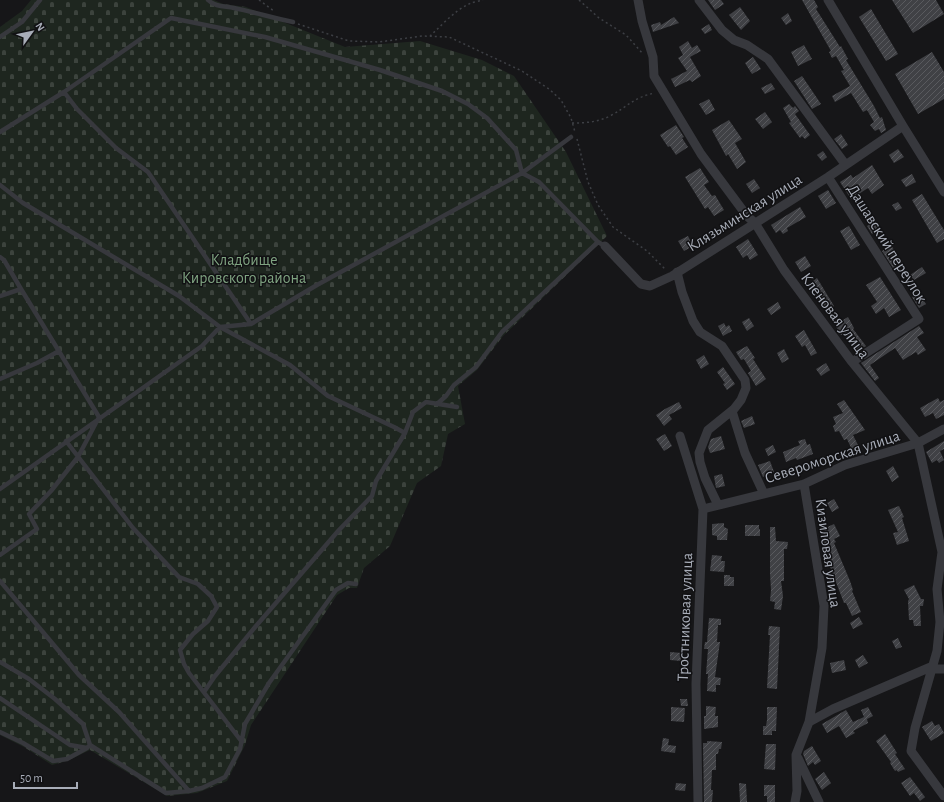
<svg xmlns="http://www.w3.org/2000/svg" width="944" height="802" viewBox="0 0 944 802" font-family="'Alegreya Sans',sans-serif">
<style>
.cemetery{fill:url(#cemetery-stones)}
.building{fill:url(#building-hatch)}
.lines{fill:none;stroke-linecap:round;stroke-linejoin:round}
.path{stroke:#3d3f44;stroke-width:1.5;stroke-dasharray:2 3;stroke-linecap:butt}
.service{stroke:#37383d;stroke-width:4.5}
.minor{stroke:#37383d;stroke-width:9}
.labels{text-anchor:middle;stroke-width:3;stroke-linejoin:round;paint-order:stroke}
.street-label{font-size:16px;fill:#a8adb8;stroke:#111113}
.park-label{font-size:16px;fill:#7fa381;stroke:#111113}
</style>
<defs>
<pattern id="cemetery-stones" width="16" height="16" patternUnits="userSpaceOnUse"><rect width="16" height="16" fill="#1e261f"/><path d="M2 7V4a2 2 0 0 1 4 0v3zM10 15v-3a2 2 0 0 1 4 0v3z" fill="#3c433d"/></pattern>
<pattern id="building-hatch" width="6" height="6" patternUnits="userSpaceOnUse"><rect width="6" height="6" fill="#404145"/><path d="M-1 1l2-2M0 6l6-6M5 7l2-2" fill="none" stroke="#595a5e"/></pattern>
</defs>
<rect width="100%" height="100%" fill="#161618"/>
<path class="cemetery" d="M31 0H214L223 4 246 7 345 47 420 41 482 60 514 76 566 152 607 236 503 336 477 370 458 386 465 424 448 434 441 466 417 483 390 546 364 568 357 588H349L337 595 251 725 245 745 227 781 197 793 167 796 90 750 67 761 52 765 24 747 0 735V27L22 11Z"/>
<path class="building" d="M708 0H721L724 4 715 10Z
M802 0H814L818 7 816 9 840 47 841 46 848 59 846 60 874 106 880 118 882 117 886 130 881 133 879 129 875 131 870 125 874 122 867 110 863 112 851 93 835 102 832 96 850 86 841 71 844 70 836 56 832 58 829 52 831 51Z
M892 0H936L944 14 913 33Z
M740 7 750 21 741 30 729 15Z
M871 9 898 54 886 61 859 17Z
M788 13 792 21 786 25 781 18Z
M674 17 679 23 653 32 651 25 660 22 661 25Z
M709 24 712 30 705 34 701 29Z
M688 41 692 48 697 45 701 51 690 57 701 76 692 82 690 80 675 87 671 79 687 71 678 58 683 55 679 47Z
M804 45 812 59 798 66 791 52Z
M932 52 944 72V99L918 114 895 74Z
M753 57 761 69 752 74 745 63Z
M802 76 821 104 812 109 794 81Z
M771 83 775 89 765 94 761 88Z
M709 99 715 110 706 115 699 104Z
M789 104 793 108 795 106 799 111 795 114 810 135 805 139 802 136 800 138 789 123 791 122 783 108Z
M765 112 772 122 763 129 755 119Z
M729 120 742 139 735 143 746 162 737 169 728 154 726 156 712 130Z
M676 125 684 137 682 138 688 147 676 155 670 146 668 147 660 135Z
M841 134 848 145 842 149 834 139Z
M898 149 904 157 894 163 889 155Z
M823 151 827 157 822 161 817 155Z
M872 165 884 185 872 194 868 188 851 199 840 182 851 175 853 178Z
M700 168 709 182 704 185 712 196 715 195 724 210 714 216 708 207 705 209 685 177Z
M912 174 916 182 906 187 901 180Z
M754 179 760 188 752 193 746 184Z
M828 190 836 203 826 209 818 196Z
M922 194 944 230V239L937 243 912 200Z
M898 202 902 208 896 211 892 205Z
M800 207 806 217 787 228 788 231 783 234 780 230 776 233 771 225Z
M875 221 880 228 872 234 867 226Z
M849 226 860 245 851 250 840 231Z
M688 236 693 246 684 251 678 241Z
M748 239 758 255 750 260 747 255 743 258 736 247Z
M891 245 902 263 893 268 882 251Z
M805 256 811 266 801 272 795 262Z
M922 267 926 273 914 280 910 275Z
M880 277 901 310 889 317 884 308 876 314 871 306 877 302 866 285Z
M817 278 834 306 826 311 809 284Z
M919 293 926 304 919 308 912 297Z
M778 302 781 308 771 315 767 309Z
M848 317 854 328 853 329 866 346 856 352 843 334 841 335 835 325Z
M749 318 754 326 747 331 742 322Z
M724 323 726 327 729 325 732 331 723 336 718 326Z
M919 326 924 333 917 337 926 350 918 355 916 352 903 360 895 348 870 365 879 378 875 381 861 363Z
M804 330 817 353 811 356 805 345 802 347 795 336Z
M747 346 755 358 753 359 766 379 756 386 748 373 751 371 744 359 741 360 736 352Z
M784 349 789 359 782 363 777 353Z
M704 355 709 364 701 369 696 360Z
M826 363 830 370 821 376 816 369Z
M723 367 735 384 727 390 723 384 725 383 717 372Z
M938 398 940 402 944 400V415L936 419 933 413 925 417 920 408Z
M844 400 865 430 853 435 860 449 853 452 847 439 844 440 839 431 835 432 833 426 836 424 833 417 843 413 837 404Z
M679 402 682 408 669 415 672 419 664 426 656 415 665 409Z
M752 416 755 424 744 428 741 421Z
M665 434 672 446 664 451 656 439Z
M721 436 725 449 710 453 708 447 711 439Z
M805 439 807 445 810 444 813 454 797 460 796 458 786 462 783 452 800 445 798 441Z
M944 441V449L940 451 944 460 939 463 937 460 932 463 926 452Z
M773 445 776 452 768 456 765 449Z
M770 461 774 472 763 477 758 465Z
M893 466 899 477 892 482 886 471Z
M722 474 725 486 716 488 714 476Z
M834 499 839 508 832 512 827 503Z
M899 506 904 517 902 518 909 541 897 545 893 533 898 532 888 510Z
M724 523V527L728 529 727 540H717V536L712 535V524Z
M834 524 840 536 834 539 836 542 834 543 850 581 853 590 852 591 861 612 852 616 846 603H844L824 551 827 549 819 531Z
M745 525H759V529H760V536H745Z
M770 527H775L776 541 788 542 787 549H784V581H781L783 596 781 610 774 609 775 602 770 601 771 590 770 573Z
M712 555 722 556 721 561H725L724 572 710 571Z
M724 575H730V577H734V586H724Z
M914 585 921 599H924L923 606H920L921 626H914L913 620H909L908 601 909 599 904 590Z
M859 617 863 624 853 629 850 623Z
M709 618 721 619V625H718L717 642H720L715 677 721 678 720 685H716V692L707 691 708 674H706L708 649H704L705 642H707Z
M769 626 780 627 777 689 767 688 770 635H768Z
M898 638 902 647 896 649 892 641Z
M670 652 682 653 681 661 670 660Z
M863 655 868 663 859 668 855 660Z
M844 660 846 670 832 673 830 663Z
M680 699H687L688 706H681Z
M706 706 716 707 715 716H718V727L704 729V716H706Z
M671 707 685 708 684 722 671 721Z
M767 707H777L776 731H772V735H763V726H766L767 720Z
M868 707 873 716 867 719 868 723 853 731 855 733 846 738 839 726 827 733 822 724 846 710 853 722 864 717 861 710Z
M932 721 935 726 939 724 944 733 931 741 922 727Z
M885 734 897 753 895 754 905 769 898 772 897 770 895 771 890 763 891 762 876 741Z
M663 738 669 739 668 745 676 746 675 753 661 751Z
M707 741 722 742 721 749H719L718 754H716V770H712L711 790H713L712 802H704L703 743H707Z
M766 744H776L775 770 764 769Z
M812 746 821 761 815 765 813 762 808 766 803 754 804 751Z
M824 772 831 783 822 790 815 779Z
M910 777 925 797 920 801 914 793 910 796 901 783Z
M676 783 686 784 685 791 675 790Z
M739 783 746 784 747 802H740Z
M764 785H775V802H767V796H764Z"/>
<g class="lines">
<path class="path" d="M259 0 274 11
M579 0 599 18 626 35 643 54
M298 24 349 41 379 42 422 36 449 37 522 71 549 89 561 100 571 118 575 132
M430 36C442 25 455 10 471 3 474 2 479 1 483 0
M572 123C586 123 598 122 610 116 627 107 634 97 655 93
M577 139 588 182 598 205 613 227 647 251 666 270"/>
<path class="service" d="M208 0C215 7 225 6 234 8 254 12 273 18 293 22
M0 37 22 22 40 0
M64 92 77 109 116 148 148 172 251 324
M0 132 64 92 171 18 265 37 380 70 442 91 468 104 487 118 516 150 522 173 539 182 598 242 605 246
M0 185 23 203 179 296 220 327 290 365 328 396 394 427 405 433 413 412 426 402 457 407
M0 257 4 260 21 289
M0 296 21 289 99 417 78 457 51 491 29 514 37 529 0 555
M0 379 37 363 59 351
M437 404 446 396 454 385 476 367 502 332 598 242
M66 441 133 528 179 577 198 584 211 596 217 607 208 621 193 634 180 650 184 664 189 673 242 742
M0 489 202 346 220 327 251 324 317 285 522 173 571 137
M0 581 79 675 119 712 189 791
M0 662 29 679 55 699 83 724 90 745 166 793 189 791 202 788 225 777 240 749 245 724 269 683 336 590 348 583 356 584
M204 692 215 676 256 626 339 530 372 496 376 481 405 433
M0 698 70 745 87 748 90 745
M0 732 23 743 53 761 67 759 87 748"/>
<path class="minor" d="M638 0 642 21 653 57 654 76 701 154 747 216 755 223 784 270 852 362 918 443 942 552 937 589 940 622 937 651 915 728 911 751 944 796
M699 0 722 30 734 40 747 45 768 59 845 164
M828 0 903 126 944 192
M828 177 919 319 852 362
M605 246 641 284 650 286 672 276 828 177 903 126
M677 272 682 292 693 321 700 332 722 346 745 380 746 388 741 400 734 409 708 430 699 453 700 462 705 478 718 505
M732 411 745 453 764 494
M680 436 703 509 696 684 698 802
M804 484 824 606 822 648 809 722
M703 509 804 484 845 465 918 443 944 429
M932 669H944
M798 758 819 802
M795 802 797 791 796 755 809 722 833 709 933 666"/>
</g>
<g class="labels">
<g class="street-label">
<text transform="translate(744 212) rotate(-32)" y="6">Клязьминская улица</text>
<text transform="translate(888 243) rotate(58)" y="6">Дашавский переулок</text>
<text transform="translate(836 315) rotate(53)" y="6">Кленовая улица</text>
<text transform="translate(832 456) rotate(-18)" y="6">Североморская улица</text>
<text transform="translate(829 553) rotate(82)" y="6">Кизиловая улица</text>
<text transform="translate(684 617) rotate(-88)" y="6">Тростниковая улица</text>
</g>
<g class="park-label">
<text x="244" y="265">Кладбище<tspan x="244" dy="18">Кировского района</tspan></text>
</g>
</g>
<g transform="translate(32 32) rotate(57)" stroke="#111113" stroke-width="3" paint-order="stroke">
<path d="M0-3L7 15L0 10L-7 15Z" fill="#a8adb8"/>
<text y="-6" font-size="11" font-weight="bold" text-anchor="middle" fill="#a8adb8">N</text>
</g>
<path d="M14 782v6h63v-6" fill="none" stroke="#a8adb8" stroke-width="2"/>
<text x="20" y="782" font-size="12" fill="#a8adb8" stroke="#111113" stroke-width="3" paint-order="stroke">50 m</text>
</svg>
